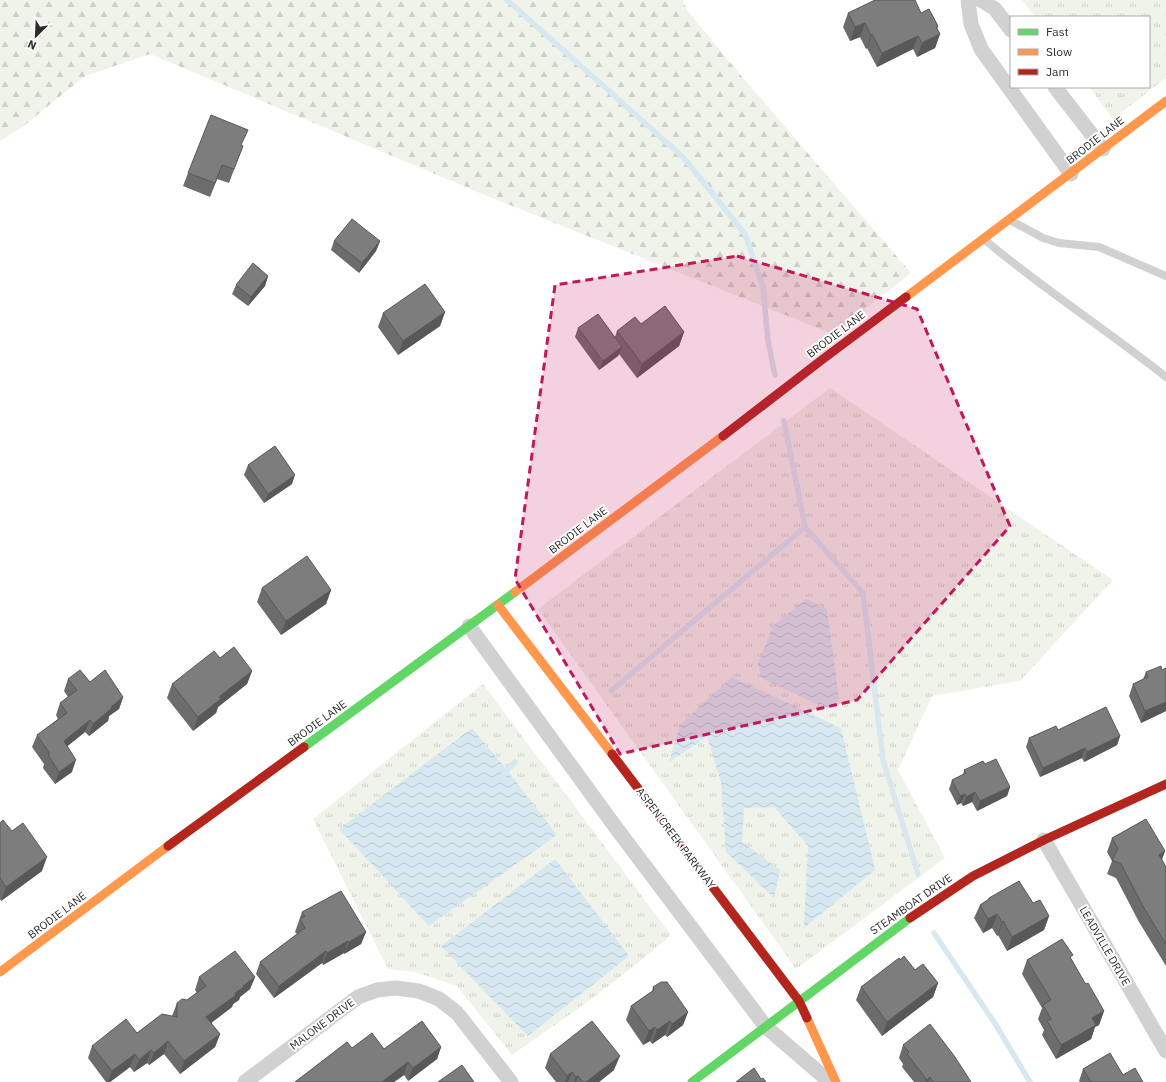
<svg xmlns="http://www.w3.org/2000/svg" width="1166" height="1082" viewBox="0 0 1166 1082" font-family="'IBM Plex Sans',sans-serif">
<style>
.grass{fill:url(#grass-tufts)}
.forest{fill:url(#forest-firs)}
.water{fill:url(#water-waves)}
.lines{fill:none;stroke-linecap:round;stroke-linejoin:round}
.stream{stroke:#d7e8f0;stroke-width:5.5}
.lane{stroke:#d1d1d1;stroke-width:8}
.street{stroke:#d1d1d1;stroke-width:15}
.fast{stroke:#63d668;stroke-width:9}
.slow{stroke:#ff974d;stroke-width:9}
.jam{stroke:#b3261e;stroke-width:9}
.wall{fill:#6c6c6c}
.shaded-wall{fill:#585858}
.building{fill:#7d7d7d;stroke:#585858}
.marked{fill:#c2185b;fill-opacity:0.2;stroke:#c2185b;stroke-width:3;stroke-dasharray:8 5;stroke-linejoin:round}
.labels{text-anchor:middle;stroke-width:4;stroke-linejoin:round;paint-order:stroke}
.street-label{font-size:11px;fill:#2c2c2c;stroke:#fff}
</style>
<defs>
<pattern id="grass-tufts" width="24" height="20" patternUnits="userSpaceOnUse"><rect width="24" height="20" fill="#f0f3ea"/><path d="M3 7l-1-3M5 7V3M7 7l1-3M15 17l-1-3M17 17v-4M19 17l1-3" fill="none" stroke="#ced0c9"/></pattern>
<pattern id="forest-firs" width="22" height="20" patternUnits="userSpaceOnUse"><rect width="22" height="20" fill="#f0f3ea"/><path d="M5 1l3.5 6h-7zM16 11l3.5 6h-7z" fill="#ced0c9"/></pattern>
<pattern id="water-waves" width="16" height="10" patternUnits="userSpaceOnUse"><rect width="16" height="10" fill="#d7e8f0"/><path d="M0 5q4-4 8 0t8 0" fill="none" stroke="#b9c7ce"/></pattern>
</defs>
<rect width="100%" height="100%" fill="#fff"/>
<path class="grass" d="M1022 0H1166V78L1113 119 1089 87H1149V17H1035Z
M830 388 1113 580 1020 681 932 696 898 770 945 858 796 969 538 609Z
M483 684 671 935C621 979 567 1017 512 1055L457 986 415 972 388 969 313 819Z"/>
<path class="forest" d="M0 0H683L687 10 738 72 911 273 833 334 485 195 150 54 85 76 21 128 0 141Z"/>
<path class="water" d="M806 599 827 609 839 699 828 709 761 678 758 663 773 626Z
M732 677 841 728 875 870 804 928 808 846 774 807 744 808 742 842 780 870 774 898 726 852 721 782 707 737 669 762 680 725Z
M472 728 507 770 557 835 429 926 339 829Z
M555 859 629 956 528 1036 441 946Z"/>
<g class="lines">
<path class="stream" d="M507 0 684 158 745 234 763 287 768 341 775 375
M805 527 863 593 883 760 918 874
M611 691 805 527 784 421
M503 776 507 770 515 762
M934 933 996 1025 1030 1082"/>
<path class="lane" d="M1010 220 1043 238 1059 243 1099 247 1166 276
M985 240C1043 289 1107 330 1166 377"/>
<path class="street" d="M968 0 971 24 981 49 1071 174
M981 0 995 9 1011 30
M1055 87 1103 149
M469 626 614 825 766 1027 830 1082
M1044 840 1166 1051
M245 1082 358 997 377 990 396 988 419 991 439 999 457 1013 511 1082"/>
<path class="fast" d="M304 747 515 592
M692 1082 910 918"/>
<path class="slow" d="M906 297 1166 101
M515 592 723 436
M498 605 612 754
M0 972 168 846
M807 1018 836 1082"/>
<path class="jam" d="M723 436 823 359 906 297
M612 754 799 1001 807 1018
M168 846 304 747
M910 918 973 876 1044 840 1166 784"/>
</g>
<path class="wall" d="M848 13H921L938 26 937 28 940 34 935 48 917 57 913 49 877 67 867 48 866 49 860 37 850 41 843 27Z
M242 145 243 146 229 183 217 179 210 197 183 186 188 173Z
M334 241H380L376 251 359 273 331 250Z
M268 276 265 286 248 306 232 294 236 285Z
M445 312 440 326 398 355 378 327 383 313Z
M641 324 684 332 679 346 637 378 619 354 618 356 599 370 575 337 578 328 615 337 617 331Z
M248 465 292 484 264 503 244 475Z
M262 588 331 590 326 604 281 635 257 602Z
M220 658 252 671 247 684 218 707 216 713 193 731 167 698 172 684Z
M1166 668V711L1141 723 1129 696 1133 684 1143 679 1146 672 1162 670Z
M68 679 90 682 123 697 119 709 109 716 108 721 89 736 85 732 67 746 72 772 55 784 43 768 44 764 32 747 37 735 58 719 56 715 60 703 68 697 64 691Z
M1058 730 1120 736 1117 745 1084 762 1082 758 1040 777 1026 747 1029 738Z
M985 764 1010 787 1007 796 977 811 972 802 963 806 961 803 957 805 949 789 952 780 963 775 964 770Z
M0 823 42 871 1 901 0 899Z
M1112 838 1165 851 1162 859 1166 867V966L1139 922 1116 878 1107 874 1112 861 1107 852Z
M989 898 1033 903 1049 916 1044 930 1007 951 998 935 997 936 992 928 983 933 974 918 980 905 988 900Z
M302 912 366 932 361 944 344 954V953L323 965 322 963 274 998 256 974 260 962 297 934 295 932Z
M900 960 915 970 938 983 933 997 882 1036 856 1000 861 987Z
M1027 960H1072L1085 983 1104 1011 1099 1025 1095 1027 1091 1039 1056 1059 1042 1035 1044 1030 1038 1019 1042 1008 1022 974Z
M199 977H255L250 989 240 997 239 1000 233 1004 232 1007 211 1023 220 1034 215 1047 180 1074 164 1054 149 1065 147 1063 134 1072 130 1067 110 1082H106L88 1058 92 1046 137 1033 172 1016 177 1003 187 1000 197 993 195 990Z
M653 987 688 1012 683 1025 667 1037 665 1035 652 1044 650 1041 643 1045 626 1020 631 1006 652 992Z
M903 1045 971 1082H914L902 1067 903 1064 899 1058Z
M441 1047 437 1059 408 1081 404 1075 394 1082H295L352 1048 384 1049Z
M550 1054 614 1070 599 1082H556L545 1068Z
M1083 1069 1123 1075 1143 1082H1080L1079 1081Z"/>
<path class="shaded-wall" d="M865 23 860 37 850 41 855 27Z
M938 26 934 37 940 34 935 48 917 57 922 43 936 27Z
M872 34 867 48 866 49 871 35Z
M918 36 913 49 877 67 882 53Z
M222 165 217 179 210 197 215 183Z
M380 241 376 251 359 273 362 263Z
M268 276 265 286 248 306 251 297Z
M445 312 440 326 398 355 403 341Z
M684 332 679 346 637 378 642 364Z
M622 347 618 356 599 370 603 361Z
M295 475 292 484 264 503 268 494Z
M331 590 326 604 281 635 286 621Z
M252 671 247 684 218 707 216 713 193 731 198 717 219 697Z
M123 697 119 709 109 716 108 721 89 736 93 724 111 707Z
M1166 702V711L1141 723 1145 711Z
M90 720 85 732 59 753 64 741Z
M1120 736 1117 745 1084 762 1087 752Z
M1085 748 1082 758 1040 777 1043 768Z
M76 760 72 772 55 784 59 772Z
M1010 787 1007 796 977 811 980 801Z
M975 792 972 802 963 806 966 797Z
M965 794 961 803 957 805 960 796Z
M1165 851 1160 865 1159 855Z
M47 857 42 871 1 901 6 887Z
M997 914 992 928 983 933 988 919Z
M1049 916 1044 930 1007 951 1012 937Z
M1003 921 998 935 997 936 1002 922Z
M366 932 361 944 344 954 349 942Z
M348 941 344 953 323 965 327 953Z
M326 951 322 963 274 998 279 986Z
M255 977 250 989 240 997 239 1000 233 1004 232 1007 202 1030 206 1017 243 986Z
M938 983 933 997 882 1036 887 1022Z
M1104 1011 1099 1025 1095 1027 1091 1039 1056 1059 1061 1045 1092 1018Z
M688 1012 683 1025 667 1037 672 1024Z
M670 1021 665 1035 652 1044 657 1030Z
M655 1027 650 1041 643 1045 649 1031Z
M220 1034 215 1047 180 1074 184 1061Z
M168 1041 164 1054 149 1065 154 1053Z
M441 1047 437 1059 408 1081 413 1068Z
M151 1050 147 1063 134 1072 139 1060Z
M135 1054 130 1067 110 1082H108L112 1071Z
M620 1056 614 1070 599 1082H586Z
M408 1062 404 1075 394 1082H382Z
M572 1072 568 1082H565L567 1076Z
M578 1076 576 1082H574L576 1077Z
M930 1077 928 1082H926L927 1080Z"/>
<path class="building" d="M875 0H915L921 13 929 9 938 26 936 27 940 34 922 43 918 36 882 53 872 34 871 35 865 23 855 27 848 13Z
M211 115 248 130 241 145 243 146 234 169 222 165 215 183 188 173Z
M352 219 380 241 362 263 334 241Z
M253 263 268 276 251 297 236 285Z
M425 284 445 312 403 341 383 313Z
M665 306 684 332 642 364 617 331 635 317 641 324Z
M598 314 622 347 603 361 578 328Z
M275 446 295 475 268 494 248 465Z
M307 556 331 590 286 621 262 588Z
M234 647 252 671 219 697 221 699 198 717 172 684 214 651 220 658Z
M1161 666 1162 670 1166 668V702L1145 711 1133 684 1148 677 1146 672Z
M80 670 90 682 105 670 123 697 111 707 112 708 93 724 90 720 64 741 76 760 59 772 48 755 50 754 37 735 67 713 60 703 77 690 68 679Z
M1106 707 1120 736 1087 752 1085 748 1043 768 1029 738 1056 726 1058 730Z
M996 759 1010 787 980 801 975 792 966 797 965 794 960 796 952 780 966 773 964 770 983 761 985 764Z
M1146 819 1165 851 1159 855 1166 867V944L1144 908 1121 864 1112 860 1118 849 1112 838Z
M3 820 12 831 23 823 47 857 6 887 0 878V823Z
M1019 881 1033 903 1040 900 1049 916 1012 937 1003 921 1002 922 997 914 988 919 980 905 989 899V898Z
M341 891 366 932 349 942 348 941 327 953 326 951 279 986 260 962 305 928 300 919 305 916 302 912Z
M1062 939 1073 955 1070 957 1085 983 1086 984 1088 983 1104 1011 1092 1018 1096 1025 1061 1045 1047 1021 1051 1019 1043 1005 1051 1000 1027 960Z
M235 951 255 977 243 986 244 987 235 993 236 995 206 1017 220 1034 184 1061 168 1041 154 1053 151 1050 139 1060 135 1054 112 1071 92 1046 126 1019 137 1033 162 1014 177 1017V1003L182 999 187 1000 206 986 199 977Z
M904 956 915 970 923 964 938 983 887 1022 861 987 899 958 900 960Z
M661 982H667L688 1012 672 1024 670 1021 657 1030 655 1027 649 1031 631 1006 654 990 653 987Z
M422 1021 441 1047 413 1068 408 1062 382 1082H295L347 1042 352 1048 372 1033 384 1049Z
M592 1021 620 1056 586 1082H583L578 1076 576 1077 572 1072 567 1076 550 1054Z
M930 1024 955 1057 971 1082H933L930 1077 927 1080 907 1054 909 1052 903 1045Z
M1110 1053 1123 1075 1135 1068 1143 1082H1091L1083 1069Z
M462 1065 474 1082H438Z
M754 1068 761 1079 763 1078 766 1082H736Z"/>
<path class="marked" d="M737 256 917 309 1010 526 857 700 620 754 515 579 555 285Z"/>
<g class="labels">
<g class="street-label">
<text transform="translate(1095 140) rotate(-38)" y="4">BRODIE LANE</text>
<text transform="translate(836 334) rotate(-37)" y="4">BRODIE LANE</text>
<text transform="translate(578 530) rotate(-37)" y="4">BRODIE LANE</text>
<text transform="translate(317 723) rotate(-36)" y="4">BRODIE LANE</text>
<text transform="translate(676 838) rotate(53)" y="4">ASPEN CREEK PARKWAY</text>
<text transform="translate(911 904) rotate(-35)" y="4">STEAMBOAT DRIVE</text>
<text transform="translate(57 915) rotate(-37)" y="4">BRODIE LANE</text>
<text transform="translate(1105 946) rotate(60)" y="4">LEADVILLE DRIVE</text>
<text transform="translate(322 1024) rotate(-37)" y="4">MALONE DRIVE</text>
</g>
</g>
<rect x="1010" y="16" width="140" height="72" fill="#ffffff" stroke="#ababab"/>
<rect x="1018" y="29" width="20" height="6" fill="#63d668" stroke="#ababab"/>
<text x="1046" y="36" font-size="12" fill="#2c2c2c">Fast</text>
<rect x="1018" y="49" width="20" height="6" fill="#ff974d" stroke="#ababab"/>
<text x="1046" y="56" font-size="12" fill="#2c2c2c">Slow</text>
<rect x="1018" y="69" width="20" height="6" fill="#b3261e" stroke="#ababab"/>
<text x="1046" y="76" font-size="12" fill="#2c2c2c">Jam</text>
<g transform="translate(36 36) rotate(204)" stroke="#ffffff" stroke-width="3" paint-order="stroke">
<path d="M0-3L7 15L0 10L-7 15Z" fill="#2c2c2c"/>
<text y="-6" font-size="11" font-weight="bold" text-anchor="middle" fill="#2c2c2c">N</text>
</g>
</svg>
